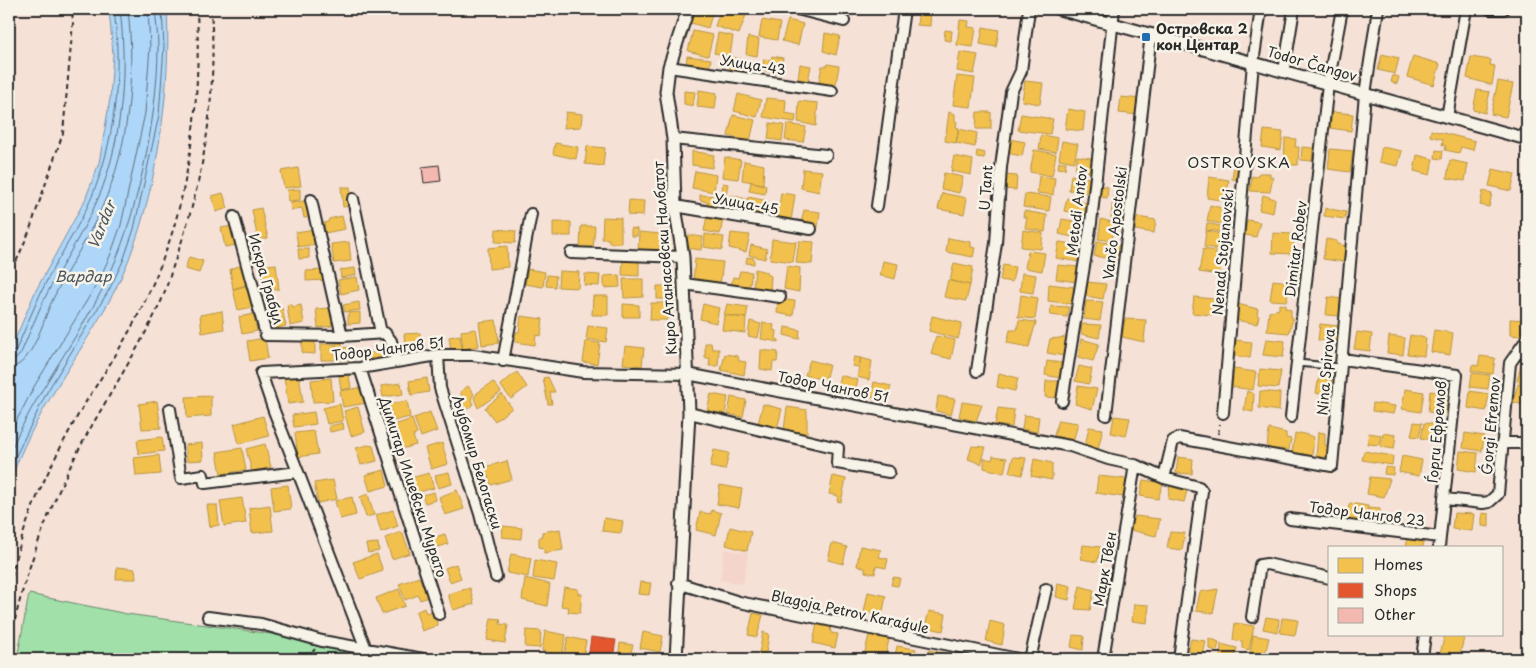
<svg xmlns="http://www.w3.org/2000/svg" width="1536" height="668" viewBox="0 0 1536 668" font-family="'Playpen Sans',sans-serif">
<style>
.built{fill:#f5d5cb}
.green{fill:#a1e1a9;stroke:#66866a}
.water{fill:#add6f8;stroke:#7992a6}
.homes{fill:#f2c14e;stroke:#b69444}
.shops{fill:#e4572e;stroke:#ac4a2d}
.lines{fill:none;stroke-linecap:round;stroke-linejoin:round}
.shore{stroke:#5f6f7d;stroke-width:1}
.building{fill:#f3b8af;stroke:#2b2b2b}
.service-casing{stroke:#2b2b2b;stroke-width:9}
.minor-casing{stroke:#2b2b2b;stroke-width:14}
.tertiary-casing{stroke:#2b2b2b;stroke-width:15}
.path{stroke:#2b2b2b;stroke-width:2;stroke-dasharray:5 4;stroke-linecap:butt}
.service{stroke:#f7f3e8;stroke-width:5}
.minor{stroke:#f7f3e8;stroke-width:10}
.tertiary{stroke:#f7f3e8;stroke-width:11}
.poi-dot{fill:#1f6fb2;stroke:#f7f3e8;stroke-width:2}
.labels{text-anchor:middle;stroke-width:5;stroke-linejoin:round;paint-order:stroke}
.poi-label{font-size:14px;font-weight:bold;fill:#2b2b2b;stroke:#f7f3e8;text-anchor:start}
.street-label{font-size:14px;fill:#2b2b2b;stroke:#f7f3e8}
.neighbourhood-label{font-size:15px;letter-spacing:1px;fill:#2b2b2b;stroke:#f7f3e8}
.water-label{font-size:15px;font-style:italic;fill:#4c565e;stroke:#f7f3e8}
</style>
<rect width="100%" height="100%" fill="#f6e1d7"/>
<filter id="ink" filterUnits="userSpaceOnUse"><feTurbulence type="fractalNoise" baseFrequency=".02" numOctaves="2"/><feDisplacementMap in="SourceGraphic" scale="10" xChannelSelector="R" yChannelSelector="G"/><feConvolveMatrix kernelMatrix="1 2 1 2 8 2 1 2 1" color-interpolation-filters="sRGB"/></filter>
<g filter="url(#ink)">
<path class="built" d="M724 549 748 553 743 584 720 580Z"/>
<path class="green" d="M29 594 127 614 322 641 423 659H17Z"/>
<path class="water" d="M109 9H167C172 94 154 216 114 292 80 357 32 414 9 485V354L35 292 85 200 99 163 110 99 113 54Z"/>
<path class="homes" d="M695 9 713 11 708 28 691 23Z
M721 9 746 15 739 34 715 26Z
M919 9 931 10 930 26 917 25Z
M762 20 780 23 777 40 759 37Z
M788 20 803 24 798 45 782 41Z
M960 20 969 21 968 27 976 28 973 47 957 45Z
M983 27 999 30 996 47 980 44Z
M945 30 952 31 951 41 944 40Z
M693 31 713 35 708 56 688 51Z
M718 33 733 36 730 56 714 53Z
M825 33 840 36 836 55 823 51Z
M748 37 759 39 757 56 746 54Z
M960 52 978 55 974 74 957 71Z
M1382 54 1399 58 1395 74 1378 70Z
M687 56 711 59 709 70 686 66Z
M772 56 783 58 780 74 762 70 764 59 771 60Z
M1413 56 1440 64 1434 85 1407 77Z
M732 57 746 61 743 75 729 72Z
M1471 57 1491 60 1490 65 1495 66 1492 85 1467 78Z
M800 64 811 66 808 81 798 79Z
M828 64 839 66 835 89 818 86 822 66H827Z
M1393 75 1399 77 1397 84 1391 82Z
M957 76 975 78 971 107 953 105Z
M1025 81 1043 83 1040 104 1022 101Z
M1498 81 1513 84 1506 117 1491 114Z
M699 90 717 93 715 109 697 107Z
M1477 90 1490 92 1485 113 1473 110Z
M684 91 695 92 693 106 684 104Z
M738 94 761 100 757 117 734 111Z
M1121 97 1141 99 1139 115 1119 113Z
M766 98 786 100 785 113 796 115 795 122 763 117Z
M799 101 818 103 816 126 798 122Z
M1068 109 1085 112 1083 131 1065 129Z
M566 112 582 114 581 127 564 128Z
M949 112 955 114V121L957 122 956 127 959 128 956 143 945 141Z
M977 112H991V129H976Z
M1332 112 1353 114 1351 131 1330 128Z
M1021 114 1053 119 1050 134 1018 130Z
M733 115 755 120 750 141 728 136Z
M770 123 784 125 782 141 768 139Z
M787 124 806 127 803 142 785 140Z
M959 129 977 133 975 147 956 143Z
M1264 130 1283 132 1281 150 1262 147Z
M1431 130 1475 141 1473 150 1461 147 1459 153 1445 150 1446 146 1442 145 1443 139 1430 136Z
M1041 135 1058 138 1056 152 1039 149Z
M1285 138 1296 139 1295 147H1299L1298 165H1284Z
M1009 139 1025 142 1022 156 1006 153Z
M1062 141 1078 144 1074 162 1059 159Z
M555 143 578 147 576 159 553 154Z
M587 146 605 148 603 166 585 164Z
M1302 147 1313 148 1312 161 1301 160Z
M1382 147 1402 151 1398 166 1379 162Z
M1330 149 1353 151 1350 172 1328 169Z
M1034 150 1056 154 1052 176 1030 172Z
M1436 150 1443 151 1442 159 1435 158Z
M692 151 714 155 712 168 692 165Z
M977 151 985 153 984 158 976 157Z
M1417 155 1433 159 1430 175 1414 171Z
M954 156 973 160 971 175 951 171Z
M1077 156 1091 158 1089 172 1075 170Z
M725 157 741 160 738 179 722 177Z
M1450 160 1468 164 1465 181 1447 178Z
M744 161 764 165 763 184 742 180Z
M1059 162H1066L1065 169 1058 168Z
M1234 165 1242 166 1240 180 1232 179Z
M298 168 301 186 284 188 281 171Z
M803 169 822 171 819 192 801 188Z
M1493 169 1515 174 1511 191 1489 186Z
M695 171 716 175 714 192 692 188Z
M944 173 963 177 959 193 941 189Z
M1259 173H1270V177H1273L1270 192 1250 191 1252 176 1257 177Z
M1005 175 1017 176 1016 190 1003 189Z
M1071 175 1089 178 1087 193 1069 190Z
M1039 176 1055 178 1053 195 1037 193Z
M1209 177 1229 180 1226 201 1207 198Z
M751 182 766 185 765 194 749 191Z
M723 183 728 184 725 201 721 200Z
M1101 186 1108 187 1107 198 1100 197Z
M341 187H350L352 206 343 207Z
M300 189V200L288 201 287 190Z
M1483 191 1492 193 1489 207 1480 205Z
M223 193 228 208 216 212 212 196Z
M781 193 795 195 791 221 772 218 773 206H779Z
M942 193 967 198 964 214 938 209Z
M1025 194 1051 197 1049 211 1023 207Z
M700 195 718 196 715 210 707 208 709 203 700 200Z
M730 195 746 199 743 213 726 210Z
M1263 195 1275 199 1273 213 1259 210Z
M748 197 768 201 764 218 745 215Z
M1113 197 1128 200 1127 221 1111 218Z
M1067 198 1087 203 1084 215 1064 211Z
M310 200 313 217 304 218 302 208 291 210 290 203Z
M629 200 644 201 643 216 628 215Z
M1210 205 1225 209 1221 224 1207 221Z
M261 208 268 238 258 240 252 210Z
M1325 208 1346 212 1345 219 1324 216Z
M804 210 820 212 818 227 801 223Z
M1024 211 1047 215 1045 232 1025 228 1027 217H1023Z
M342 216 345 229 325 233 324 223 328 222 329 219Z
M707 216 723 220 720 234 704 231Z
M603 217 621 218V243H609V239H602Z
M1137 217 1156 220 1154 233 1135 230Z
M1062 219 1084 223 1081 239 1059 234Z
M1101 219 1115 223 1112 241 1098 239Z
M1247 220 1260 222 1256 237 1245 235Z
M553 222H571V236H553Z
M1207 223 1229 228 1228 237 1225 236V232L1206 230Z
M233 226 237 245 225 247 221 228Z
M581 226H595L593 249 580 248Z
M631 228 637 229V236H631Z
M315 229 317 244 298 247 296 232Z
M496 229 516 231 515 243 495 242Z
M1023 230 1043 233 1041 249 1021 247Z
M1206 231 1223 234 1220 249 1204 247Z
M639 232 661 234 660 253 638 251Z
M731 233 750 235 746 252 729 248Z
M1273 233 1294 234 1293 254 1272 253Z
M705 234 724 237 722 250 704 247Z
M688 235 703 237 701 250 686 248Z
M948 238 971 242V247L975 248 973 257 946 252Z
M772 239 796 242 793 262 770 259Z
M1326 239 1337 241V244L1346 246 1344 262 1323 259Z
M799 241 814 242 812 264 796 263Z
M1097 241 1119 245 1116 260 1094 256Z
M349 242 351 261 334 263 331 244Z
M1059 242 1082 245 1080 262 1056 258Z
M751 245 767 249 765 259 749 255Z
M507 246 508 267 489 269 488 248Z
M298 249H309V258L299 259Z
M1203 249 1216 251 1215 255 1222 256 1219 275 1199 272Z
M1028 251 1045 253 1042 271 1025 268Z
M189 257 203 261 199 273 185 269Z
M747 257 754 258V264L746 263Z
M623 259H639V276L622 275Z
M695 259 723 262 720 285 693 282Z
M883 261 898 264 895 279 880 275Z
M954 263 973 267 970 285 950 281Z
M245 264 250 285 233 289 230 269Z
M276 264 279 289 269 291 268 281H263L260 266Z
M1003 265 1015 267 1012 282 1000 280Z
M1058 265 1079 267 1077 282 1056 279Z
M787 266 800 268 799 292 784 289Z
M355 268 356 275 341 278 340 270Z
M528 269 545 272 543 287 525 284Z
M755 269 767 272V274L771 276 770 291 753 288Z
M324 270V280L306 281V271Z
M559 271 579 272 578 288 558 287Z
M740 271 752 272 749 289 731 286 733 277 738 278Z
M1022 273 1036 275 1033 293 1020 291Z
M585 274 600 275 599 286 584 285Z
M547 275 556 276 555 287 546 286Z
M619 275 620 287 604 288V276Z
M357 277 359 290 341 294 338 280Z
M623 279H643V297L624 298Z
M948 280 970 285 966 301 944 297Z
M1273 280 1289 282 1287 301 1270 300Z
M1087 282 1106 284 1103 299 1086 296Z
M1049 284 1074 287 1072 304 1048 301Z
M246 285 253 307 238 310 233 289Z
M657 286H675V299H657Z
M1021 295 1038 298 1035 319 1018 317Z
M593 296H608V315H592Z
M1194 297 1214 299 1212 315 1192 313Z
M1328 297 1342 299 1341 316 1326 315Z
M778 299 795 301 793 316 777 313Z
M1086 301 1103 302 1100 321 1084 319Z
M359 302 360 310 345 312 343 305Z
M651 303H667V320H650Z
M290 304 292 307 301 305 304 323 290 326 287 305Z
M623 304 639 305V317H623Z
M703 304 719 308 716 323 700 319Z
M727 304 748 307 746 318 724 315Z
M1237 304 1258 309 1257 315 1259 316 1257 324 1235 320Z
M1279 304 1286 305 1285 308 1291 310V318L1293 319 1289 333 1267 331 1269 312 1279 309Z
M1051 306 1069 307 1067 317 1050 315Z
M282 308 286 326 273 329 269 311Z
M330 308 332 326 318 328 316 309Z
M222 311 224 329 202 333 200 315Z
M360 312V323L348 324V313Z
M254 314 257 331 242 334 239 317Z
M724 315 746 318 745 333 722 330Z
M521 316 543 319 541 336 536 335 535 345 515 342 516 332H519Z
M932 316 962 323 958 339 929 331Z
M1125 319 1146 320 1144 342 1122 337Z
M1510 319 1527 320V330L1521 329V336L1510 335Z
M496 320 499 343 482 345 479 322Z
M1019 320 1036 322 1029 347 1007 343 1010 330H1017Z
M750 321 761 324 758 338 748 336Z
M763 322 774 325 773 330 777 331 776 339 779 340V342L761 339Z
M1082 324 1101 325 1099 338 1081 334Z
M1320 324 1338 326 1337 342 1318 340Z
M588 326 608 328 606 342 586 339Z
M785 327 800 330 799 339 784 335Z
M476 329 479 346 463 349 461 331Z
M1434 330 1453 333 1450 355 1431 352Z
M1357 332 1372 334 1370 351 1354 349Z
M420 333 421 345 425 344V349L406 352 404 334Z
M460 335 462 349 451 351 449 337Z
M1410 335 1426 338 1424 356 1407 354Z
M936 336 955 340 951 359 931 354Z
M1389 336 1405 338 1403 355 1387 353Z
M302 337 315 338V354L302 353Z
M1068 337 1064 356 1047 353 1050 339Z
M265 338 268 358 250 361 247 341Z
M1081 339 1099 344 1093 361 1078 357Z
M1266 339 1285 341 1283 357 1263 355Z
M1235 340 1252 342 1250 358 1233 356Z
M586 341 600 343 597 364 583 362Z
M336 343H342V348L349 347 350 360H337Z
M705 343H711L712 349H719L718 366H709L710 358H705Z
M321 344H335V360H321Z
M625 346 644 348 642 366 623 364Z
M390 349 392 357 371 361 369 353Z
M761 350 778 352 777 362H773L772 371 760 369Z
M725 354 738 356 739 361 746 362 744 375 721 370Z
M1480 356 1495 358 1493 374 1471 371 1472 365 1478 366Z
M854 357 861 358 859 367 852 366Z
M861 358 872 361 869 380 857 377Z
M810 360 829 365 825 380 805 375Z
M1047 361 1062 363 1060 378 1045 375Z
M1521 364 1527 366V384L1517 381Z
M1079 366 1092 369 1089 384 1075 381Z
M1234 369 1256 372 1253 390 1232 387Z
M1260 369 1281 371 1278 388 1258 386Z
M517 372 527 387 511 399 500 385Z
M999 373 1018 378 1015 391 997 387Z
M1472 373 1490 375 1488 389 1470 387Z
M299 374 303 402 288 404 284 377Z
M349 375 351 388 341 390 339 376Z
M840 375 858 380 854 395 836 391Z
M548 377 555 392H550L552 404H548L543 378Z
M1319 377 1337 382 1334 397 1316 393Z
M331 378 333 401 313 402 311 380Z
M427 378 429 392 411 395 409 381Z
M1046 381H1061L1058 398 1045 397Z
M493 382 501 392 478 408 474 398 477 393Z
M874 382 891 386 887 401 871 397Z
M401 383 403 394 383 397 381 386Z
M1518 384 1527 386V406L1513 402Z
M468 386 474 394 471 399 474 404 464 411 456 399 462 395 460 392Z
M1078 386 1097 389 1092 409 1075 404Z
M364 387 367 403 343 407 340 391Z
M1405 389 1424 392 1421 412 1402 409Z
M1247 391 1254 394 1253 412 1244 410Z
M1260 391 1280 393 1279 411 1259 408Z
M1430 391 1447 393 1445 414 1428 412Z
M1470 391 1489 394 1486 411 1468 408Z
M502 394 512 408 495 421 485 408Z
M711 394 728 397 725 414 707 411Z
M211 396V416L187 418 186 397Z
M938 396 955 399 951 415 936 411Z
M731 397 746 400 743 417 728 414Z
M157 401 161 428 142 429 139 404Z
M407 401 410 417 393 421 389 404Z
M962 402 982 405 976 421 959 417Z
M1373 403 1395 406 1393 414 1372 411Z
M340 404 343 421 327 424 323 408Z
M763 404 782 409 777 429 758 424Z
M358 407 365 432 351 436 344 411Z
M787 407 807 410V433L784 430Z
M998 408 1014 410 1012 427 995 425Z
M314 412 316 424 294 427 292 415Z
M430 412 437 431 421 437 414 418Z
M1024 415 1039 417 1037 432 1022 429Z
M263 416 269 436 239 444 234 424Z
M1114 416 1130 418 1126 436 1111 433Z
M412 419 417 434 413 436 416 445 402 449 394 425Z
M1058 420 1078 423 1073 442 1054 436Z
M1414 422 1422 423 1419 437 1411 436Z
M343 423 344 429 330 432 329 426Z
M1424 423 1434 424 1431 440 1421 438Z
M1089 427 1103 429 1098 449 1085 446Z
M1269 429 1286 433V438L1291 439 1289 450 1267 448Z
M314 431 318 454 298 457 295 433Z
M1318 432 1325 433V445L1331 447 1330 459 1316 457Z
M1300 433 1314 437 1312 456 1292 452 1295 434Z
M1369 433 1381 435 1379 445 1367 444Z
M1383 433 1396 435 1394 449 1381 447Z
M1465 433 1484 436 1482 451 1463 448Z
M162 437 164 451 139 454 137 440Z
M202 443 203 460 187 461 185 445Z
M442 443 448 464 431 469 425 448Z
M265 444 271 467 252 472 246 449Z
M368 445 373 446 377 461 361 465 356 448Z
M972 446 986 447 981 464 968 459Z
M242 448 246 470 221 474 217 452Z
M714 450 729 453 725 470 710 467Z
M1364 451 1393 456 1392 465 1362 460Z
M1460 451 1478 453 1476 472 1458 469Z
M159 455 161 474 136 476 134 458Z
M993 456 1007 458 1004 473 984 468V458L992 460Z
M1402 456 1422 460 1419 476 1399 472Z
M1013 457 1026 458 1022 475 1009 472Z
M1178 457 1193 459 1192 474 1176 473Z
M1034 459 1052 463V480L1031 476Z
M507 461 512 479 491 485 485 467Z
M1385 467 1394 468 1393 475 1384 474Z
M384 470 388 486 370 491 365 475Z
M449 472 452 484 438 488 435 475Z
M429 473 434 488 415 493 411 478Z
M833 476 846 479 841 502 837 501 838 496 829 494Z
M1098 476 1127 479 1124 497 1096 493Z
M1370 477 1390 479 1384 497 1367 494Z
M333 480 337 499 318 503 314 483Z
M1143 480 1163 483 1158 499 1140 496Z
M1170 484 1188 487 1184 502 1168 499Z
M288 485 291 509 274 511 271 487Z
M720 485 742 489 739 508 717 504Z
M457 490 464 509 445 515 439 497Z
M434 492 436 500 425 503 422 495Z
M368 494 374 515 366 517 360 497Z
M352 497 356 515 340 519 335 501Z
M242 498 246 523 224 526 220 501Z
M1350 503 1368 506 1366 522 1344 519Z
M207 505H217L219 525 210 527Z
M270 505 273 531 252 533 249 508Z
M1369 508 1380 509 1379 524 1368 522Z
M393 510 398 526 381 532 376 515Z
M711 510 721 513 716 535 696 530 700 512 711 514Z
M1454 513 1474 514 1472 531 1452 529Z
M1482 513 1489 514V527L1482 526Z
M1135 516 1160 519 1156 536 1130 530Z
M604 518 623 521 621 533 602 531Z
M503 526 522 528 521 539 502 537Z
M730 527 751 532 747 551 726 545Z
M560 529 563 550 544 553V548L539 547V538L542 536V532Z
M402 532 410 553 392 559 385 538Z
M1170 532 1185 533 1182 550 1167 548Z
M445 534 448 544 435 548 432 538Z
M1408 537 1424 539 1423 547H1406Z
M378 543 379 551 368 553 366 544Z
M832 543 847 547 843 564 828 560Z
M1083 545 1101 547 1097 562 1081 559Z
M860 546 881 550 879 557 888 559 886 568 876 566 875 574 865 572V568L857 566Z
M377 554 383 571 360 579 353 562Z
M511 554 531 558 528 577 507 573Z
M535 560 557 564 554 581 533 578Z
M456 564 461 578 450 582 445 568Z
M117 567 135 569 136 579H116Z
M419 577 423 586 427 585 431 596 420 600 418 595 405 600 399 584Z
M893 577 900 578 898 586 891 585Z
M525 578 550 584 547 606 522 600Z
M640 582 651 583 649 595 638 594Z
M1058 583 1071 586 1069 600 1056 597Z
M1080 586 1094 590 1090 610 1075 609Z
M564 587 578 589V594H582L580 613 568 612 569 607 561 606Z
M470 588 474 604 453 610 448 594Z
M399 589 405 606 382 614 376 598Z
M1218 589 1213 613 1196 611 1200 592Z
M868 592 886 596 882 616 864 612Z
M1134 604 1149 605 1147 623 1132 621Z
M424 608 426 613 433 611 438 625 422 631 416 612Z
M929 611 946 614 943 631 925 627Z
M753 613 763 615 757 637 748 635Z
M1266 617 1279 619 1278 632 1263 629Z
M491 618 501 619 500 624 508 625 505 643 487 640Z
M1282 618 1298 620 1295 635 1280 633Z
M990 621 1005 625 1002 645 986 641Z
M817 623 830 626 831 633 838 634 835 648 813 643Z
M1235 623 1254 626 1249 650 1242 648V641L1233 640Z
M526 630 541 631 540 648 525 647Z
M545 631 566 635 562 655 542 651Z
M643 632 663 636 660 652 640 648Z
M763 632 769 634 765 659H758Z
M1445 634H1465L1459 658 1440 654Z
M869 635 889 639 885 658 878 657 877 659H871V657L864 656Z
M1073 635 1084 636 1083 650 1071 647Z
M1253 635 1269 638 1264 658 1250 655Z
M568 637 586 641 583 659 564 655Z
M1209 638 1219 642 1217 651 1209 649Z
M1191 639 1206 641 1203 656 1187 655Z
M620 643 633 645 631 652 638 653 637 659H618Z
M1221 644 1237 648 1234 659H1220Z
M897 646 916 649 914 659 895 656Z
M929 650 947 654 946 659H927Z
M640 653 649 654 648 659H639Z"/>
<path class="shops" d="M591 637 616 640 613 659H588Z"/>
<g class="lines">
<path class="shore" d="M9 354 16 350C27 325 37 299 50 274 66 245 85 217 96 186 117 130 121 67 114 9
M9 360 16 359 21 353C32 327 42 301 56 277 72 248 90 220 102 189 123 133 127 68 120 9
M9 368C32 367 43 320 52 301 67 269 88 239 102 207 130 146 135 74 128 9
M9 435 35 385 97 284 110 256 121 225 145 113 150 47 148 9
M9 454C34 394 75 344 104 286 136 224 158 117 158 47 158 34 156 21 155 9
M9 470 47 392 109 290 123 261 134 229 159 115 164 47 162 9"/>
</g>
<path class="building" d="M439 165 441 181 424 183 422 167Z"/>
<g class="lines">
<defs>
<path id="service" d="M1297 363 1341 367"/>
<path id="minor" d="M797 9 844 21
M1490 9H1504
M669 67 832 91
M1284 71 1294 9
M1447 117 1466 9
M673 139 826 155
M353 199 381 333
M311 200 342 336
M675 206 811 229
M877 206 904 9
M234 217 266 335 342 336 385 333 391 341 396 361
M571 253 683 257
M684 284 780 297
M438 355 440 388 480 514 496 577
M1342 359 1457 375 1439 547
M503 361 531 214
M360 368 439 614
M977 371 996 243 1001 167 1011 92 1021 71 1029 9
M1062 401 1091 223 1114 9
M170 409 181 478 203 475 205 483 298 472 274 411 261 373 360 368 438 355H473L583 372 687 374 1070 446 1108 459 1135 465 1103 659
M689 413 838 448 837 463 889 472
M1223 413 1253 63 1261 9
M1106 415 1151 34
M1291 417 1328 84 1342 9
M1502 443H1527
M1135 465 1164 478 1199 487 1202 491 1179 659
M298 472 366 649
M1164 478 1173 441 1179 438 1332 466 1365 94 1378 9
M1445 499 1483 503 1489 502 1498 494 1510 363 1527 339
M1290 519 1440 537
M678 583 739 602 1018 659
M208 617 261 624 322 641 423 659
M1252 617 1260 565 1267 564 1330 578
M1025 659 1031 655 1046 589
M1422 659 1425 634"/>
<path id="tertiary" d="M1059 9 1527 139
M676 659 689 413 683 257 675 206 673 139 666 92 669 67 688 9"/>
</defs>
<use href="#service" class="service-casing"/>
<use href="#minor" class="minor-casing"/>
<use href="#tertiary" class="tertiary-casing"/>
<path class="path" d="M9 278 29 232 63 133 73 23 72 9
M1218 434 1220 424
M9 585C15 564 20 541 28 520 39 489 55 457 71 428 86 399 106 372 122 344 143 309 161 268 173 230 194 159 200 82 197 9
M9 647C22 581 45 516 76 455 101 406 133 360 157 310 165 295 169 277 175 261 205 176 217 99 211 9
M307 659 315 649"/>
<use href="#service" class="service"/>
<use href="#minor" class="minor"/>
<use href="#tertiary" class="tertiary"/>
</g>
</g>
<rect class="poi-dot" x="1141" y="32" width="10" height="10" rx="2.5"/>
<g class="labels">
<g class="poi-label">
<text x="1156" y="34">Островска 2<tspan x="1156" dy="16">кон Центар</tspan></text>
</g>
<g class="street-label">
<text transform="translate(1312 64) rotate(16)" y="5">Todor Čangov</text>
<text transform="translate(753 65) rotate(9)" y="5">Улица-43</text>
<text transform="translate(986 188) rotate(-86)" y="5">U Tant</text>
<text transform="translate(746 204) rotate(10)" y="5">Улица-45</text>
<text transform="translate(1077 211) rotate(-83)" y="5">Metodi Antov</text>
<text transform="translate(1115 223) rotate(-83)" y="5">Vančo Apostolski</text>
<text transform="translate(1296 249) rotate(-83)" y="5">Dimitar Robev</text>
<text transform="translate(1223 252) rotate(-85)" y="5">Nenad Stojanovski</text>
<text transform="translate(665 258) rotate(-94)" y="5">Киро Атанасовски Налбатот</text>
<text transform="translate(266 279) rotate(74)" y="5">Искра Грабул</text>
<text transform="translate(388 349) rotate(-7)" y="5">Тодор Чангов 51</text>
<text transform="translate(1326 372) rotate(-85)" y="5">Nina Spirova</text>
<text transform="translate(833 387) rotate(11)" y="5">Тодор Чангов 51</text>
<text transform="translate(1491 426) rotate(-85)" y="5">Ǵorgi Efremov</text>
<text transform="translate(1437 432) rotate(-85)" y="5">Ѓорги Ефремов</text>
<text transform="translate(477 462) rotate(73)" y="5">Љубомир Белогаски</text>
<text transform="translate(413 487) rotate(72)" y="5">Димитар Илиевски Мурато</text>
<text transform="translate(1367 514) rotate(7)" y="5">Тодор Чангов 23</text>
<text transform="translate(1105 569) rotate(-80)" y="5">Марк Твен</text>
<text transform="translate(850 612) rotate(12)" y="5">Blagoja Petrov Karaǵule</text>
</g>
<g class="neighbourhood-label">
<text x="1239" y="168">OSTROVSKA</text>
</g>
<g class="water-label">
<text transform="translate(102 225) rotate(-68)" y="5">Vardar</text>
<text x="83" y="282">Вардар</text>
</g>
</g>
<rect width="1536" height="668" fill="none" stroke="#f7f3e8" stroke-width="30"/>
<rect x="15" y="15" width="1506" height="638" fill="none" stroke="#2b2b2b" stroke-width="2" filter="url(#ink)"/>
<rect x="1328" y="546" width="175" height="90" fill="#f7f3e8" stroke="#a5a39c"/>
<rect x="1338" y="558" width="25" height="15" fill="#f2c14e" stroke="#a5a39c"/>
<text x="1374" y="570" font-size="15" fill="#2b2b2b">Homes</text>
<rect x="1338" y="583" width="25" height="15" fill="#e4572e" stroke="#a5a39c"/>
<text x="1374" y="596" font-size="15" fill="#2b2b2b">Shops</text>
<rect x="1338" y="608" width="25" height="15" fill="#f3b8af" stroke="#a5a39c"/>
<text x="1374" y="620" font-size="15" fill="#2b2b2b">Other</text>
</svg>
